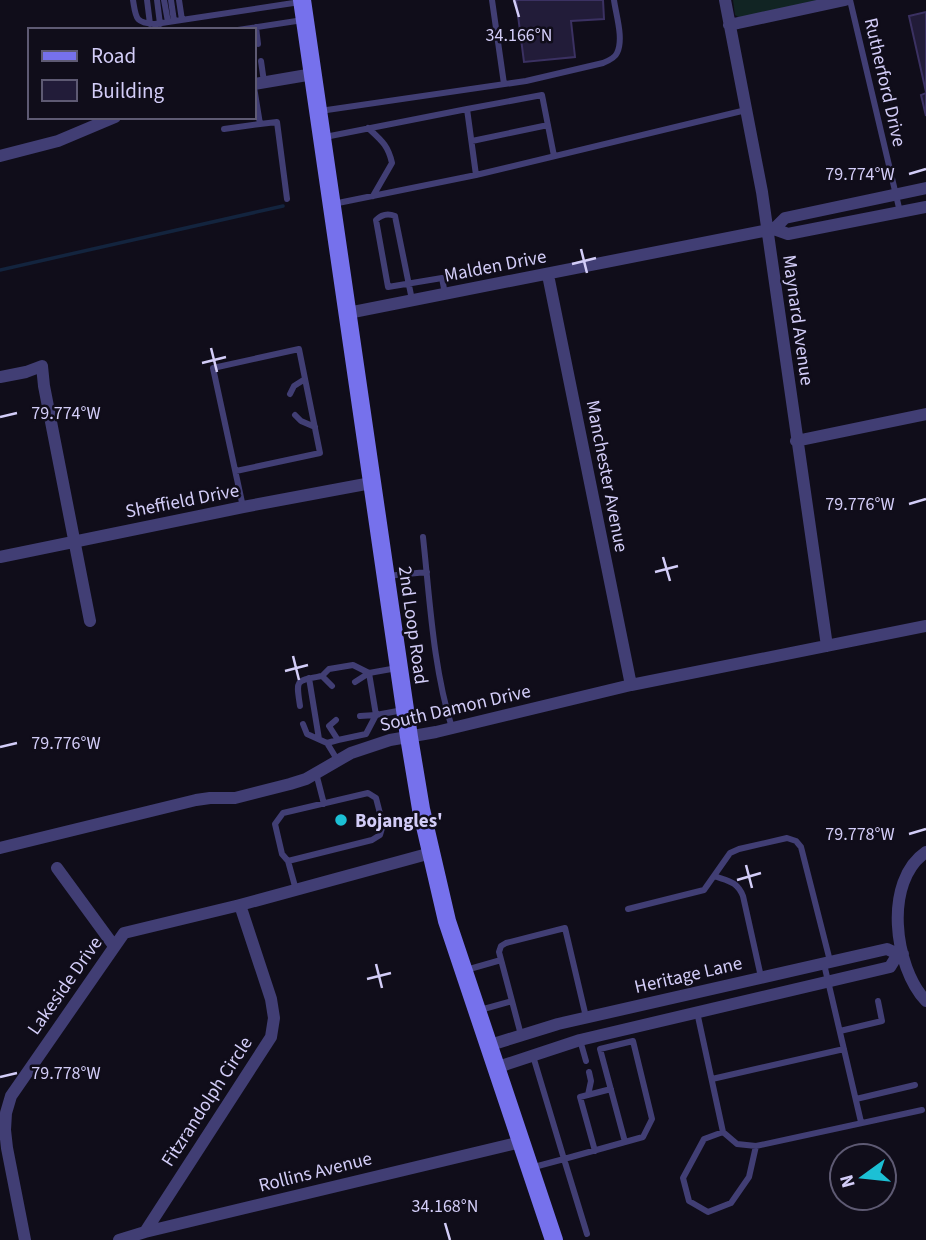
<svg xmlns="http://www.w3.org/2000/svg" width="926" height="1240" viewBox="0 0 926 1240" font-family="'Source Sans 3',sans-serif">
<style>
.green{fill:#112423}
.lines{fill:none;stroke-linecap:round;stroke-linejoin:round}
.stream{stroke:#13243e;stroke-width:3.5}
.building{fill:#221c39;stroke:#3b3162;stroke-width:2}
.lane{stroke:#413e74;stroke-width:6}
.street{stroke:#413e74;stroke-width:12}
.secondary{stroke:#7671ec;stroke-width:18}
.ticks{fill:none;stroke:#d3cdf8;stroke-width:2.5}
.poi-dot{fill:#1cc0d5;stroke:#100d1a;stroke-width:2.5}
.labels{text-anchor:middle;stroke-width:5;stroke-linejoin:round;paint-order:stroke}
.street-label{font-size:19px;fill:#d3cdf8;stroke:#100d1a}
.poi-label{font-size:19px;font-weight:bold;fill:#d3cdf8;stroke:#100d1a;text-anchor:start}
.ticks-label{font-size:18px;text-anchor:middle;fill:#d3cdf8;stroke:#100d1a;stroke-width:5;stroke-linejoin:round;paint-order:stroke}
</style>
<rect width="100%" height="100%" fill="#100d1a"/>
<path class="green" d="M733 0H825L740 18 735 15Z"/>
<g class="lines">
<path class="stream" d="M0 270 283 206"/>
</g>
<path class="building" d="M516 0H603L604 19 571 21 575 57 524 62Z
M926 12V92L909 16Z
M926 93V116L921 95Z"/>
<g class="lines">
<path class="lane" d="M133 0C136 18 135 23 155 24
M147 0 150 24
M157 0 160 24
M164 0 168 22
M171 0 174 21
M179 0 182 20
M492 0 504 84
M850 0 900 212
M256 27 258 44
M156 30 155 24 300 2
M238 30 303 20
M261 61 264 82
M254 87 260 124 277 122 287 199
M320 111 526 81 603 63C608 61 615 58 617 53 624 39 616 15 614 0
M368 128C381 140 388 145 392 163L373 196
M224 129 260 124
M325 137 467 109
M472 141 548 125
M554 156 542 95 467 109 476 175 746 110
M333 204 476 175
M412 300 395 216C388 213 382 214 376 220L388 287 442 278 445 294
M290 394 294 386 305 379
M295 415 301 421 315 427
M236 471 320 453 299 349 213 368 243 507
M423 537C430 601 433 667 452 728
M387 576 427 572
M309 678 319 739
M355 682 369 673 376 715 403 710
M332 686 322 676 329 669 353 665 369 673 397 668
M300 706C296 679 295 681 322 676
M336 720 329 726 338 740 366 734 376 715 360 716
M303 724 307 734 327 743
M338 740 327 743 338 761
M316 773 324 804
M288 861 282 854 275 824 283 813 368 793 376 798 383 825 380 835 372 840 288 861 296 890
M714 876C728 881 737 881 743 896L761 977
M628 909 704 890 730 853 739 849 787 838 796 841 801 847 830 961
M824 964 861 1122
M466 970 501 960
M480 1010 512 1001
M697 1012 723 1132 737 1144 756 1146 922 1110
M840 1031 882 1021 878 1001
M521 1035 499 952 501 946 506 943 565 928 586 1017
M580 1040 586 1061
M533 1056 564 1159 643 1137 652 1119 633 1041 600 1049 625 1142
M712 1079 844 1049
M588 1095 591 1081 589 1072
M856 1099 915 1085
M723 1132 704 1139 683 1178 689 1201 708 1212 731 1203 749 1177 756 1146
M595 1151 580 1097 611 1089
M534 1167 564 1159 587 1234"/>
<path class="street" d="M725 0 762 192 827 646
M729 25 845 0
M254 84 313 74
M0 156 58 141 115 117
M926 188 785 218 774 229 788 234 926 207
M548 275 631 685
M348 313 773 229
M0 377 26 372 42 366 44 386 90 621
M796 441 926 414
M0 557 243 507 371 483
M0 848 196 800 210 798H235L290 784 306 779 351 753 390 740 436 732 631 685 926 626
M926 852C883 881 894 967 926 1001
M57 868 114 946
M487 1046 558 1024 887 949 898 954H903
M495 1068 580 1040 890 967 898 954
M145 1232 271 1037 274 1018 271 999 240 905
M25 1240 7 1148 5 1130 6 1113 11 1096 124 933 240 905 431 853
M119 1240 145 1232 521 1142"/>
<path class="secondary" d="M302 0 409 737 421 809 447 921 554 1240"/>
</g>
<path class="ticks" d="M514 0 519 17M909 174 926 169M581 249 587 273M572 264 596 258M211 348 217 372M202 363 226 357M0 417 17 413M909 504 926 499M663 557 670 581M655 572 678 566M293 656 299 680M285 671 308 665M0 747 17 743M909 834 926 829M746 865 752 888M737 880 761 873M376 964 382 988M367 979 391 973M0 1077 17 1073M445 1223 450 1240"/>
<circle class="poi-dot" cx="341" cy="820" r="7"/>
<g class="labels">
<g class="street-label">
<text transform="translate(886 82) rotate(77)" y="7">Rutherford Drive</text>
<text transform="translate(495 265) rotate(-11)" y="7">Malden Drive</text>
<text transform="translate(799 320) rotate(82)" y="7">Maynard Avenue</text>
<text transform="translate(608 476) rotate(79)" y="7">Manchester Avenue</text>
<text transform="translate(182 500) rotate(-11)" y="7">Sheffield Drive</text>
<text transform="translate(414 625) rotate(82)" y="7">2nd Loop Road</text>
<text transform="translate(455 707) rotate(-13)" y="7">South Damon Drive</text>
<text transform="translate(688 974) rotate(-13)" y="7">Heritage Lane</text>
<text transform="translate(64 985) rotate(-55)" y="7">Lakeside Drive</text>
<text transform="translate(206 1101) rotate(-57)" y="7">Fitzrandolph Circle</text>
<text transform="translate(315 1171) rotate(-14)" y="7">Rollins Avenue</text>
</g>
<g class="poi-label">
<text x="355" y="827">Bojangles'</text>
</g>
</g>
<g class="ticks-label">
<text x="519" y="41">34.166°N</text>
<text x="860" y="180">79.774°W</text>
<text x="66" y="419">79.774°W</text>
<text x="860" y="510">79.776°W</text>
<text x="66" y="749">79.776°W</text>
<text x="860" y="840">79.778°W</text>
<text x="66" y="1079">79.778°W</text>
<text x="445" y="1212">34.168°N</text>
</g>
<rect x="28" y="28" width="228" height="91" fill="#100d1a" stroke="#5e5a73" stroke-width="2"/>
<rect x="42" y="51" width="35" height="10" fill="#7671ec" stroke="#5e5a73" stroke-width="2"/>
<text x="91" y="63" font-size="21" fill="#d3cdf8">Road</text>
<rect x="42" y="80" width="35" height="21" fill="#221c39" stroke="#5e5a73" stroke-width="2"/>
<text x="91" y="98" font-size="21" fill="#d3cdf8">Building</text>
<g transform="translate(863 1177) rotate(255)"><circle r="33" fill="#100d1a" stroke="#5e5a73" stroke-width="2"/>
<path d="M0-5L12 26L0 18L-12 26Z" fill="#1cc0d5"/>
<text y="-10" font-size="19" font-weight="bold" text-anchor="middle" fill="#d3cdf8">N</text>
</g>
</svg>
